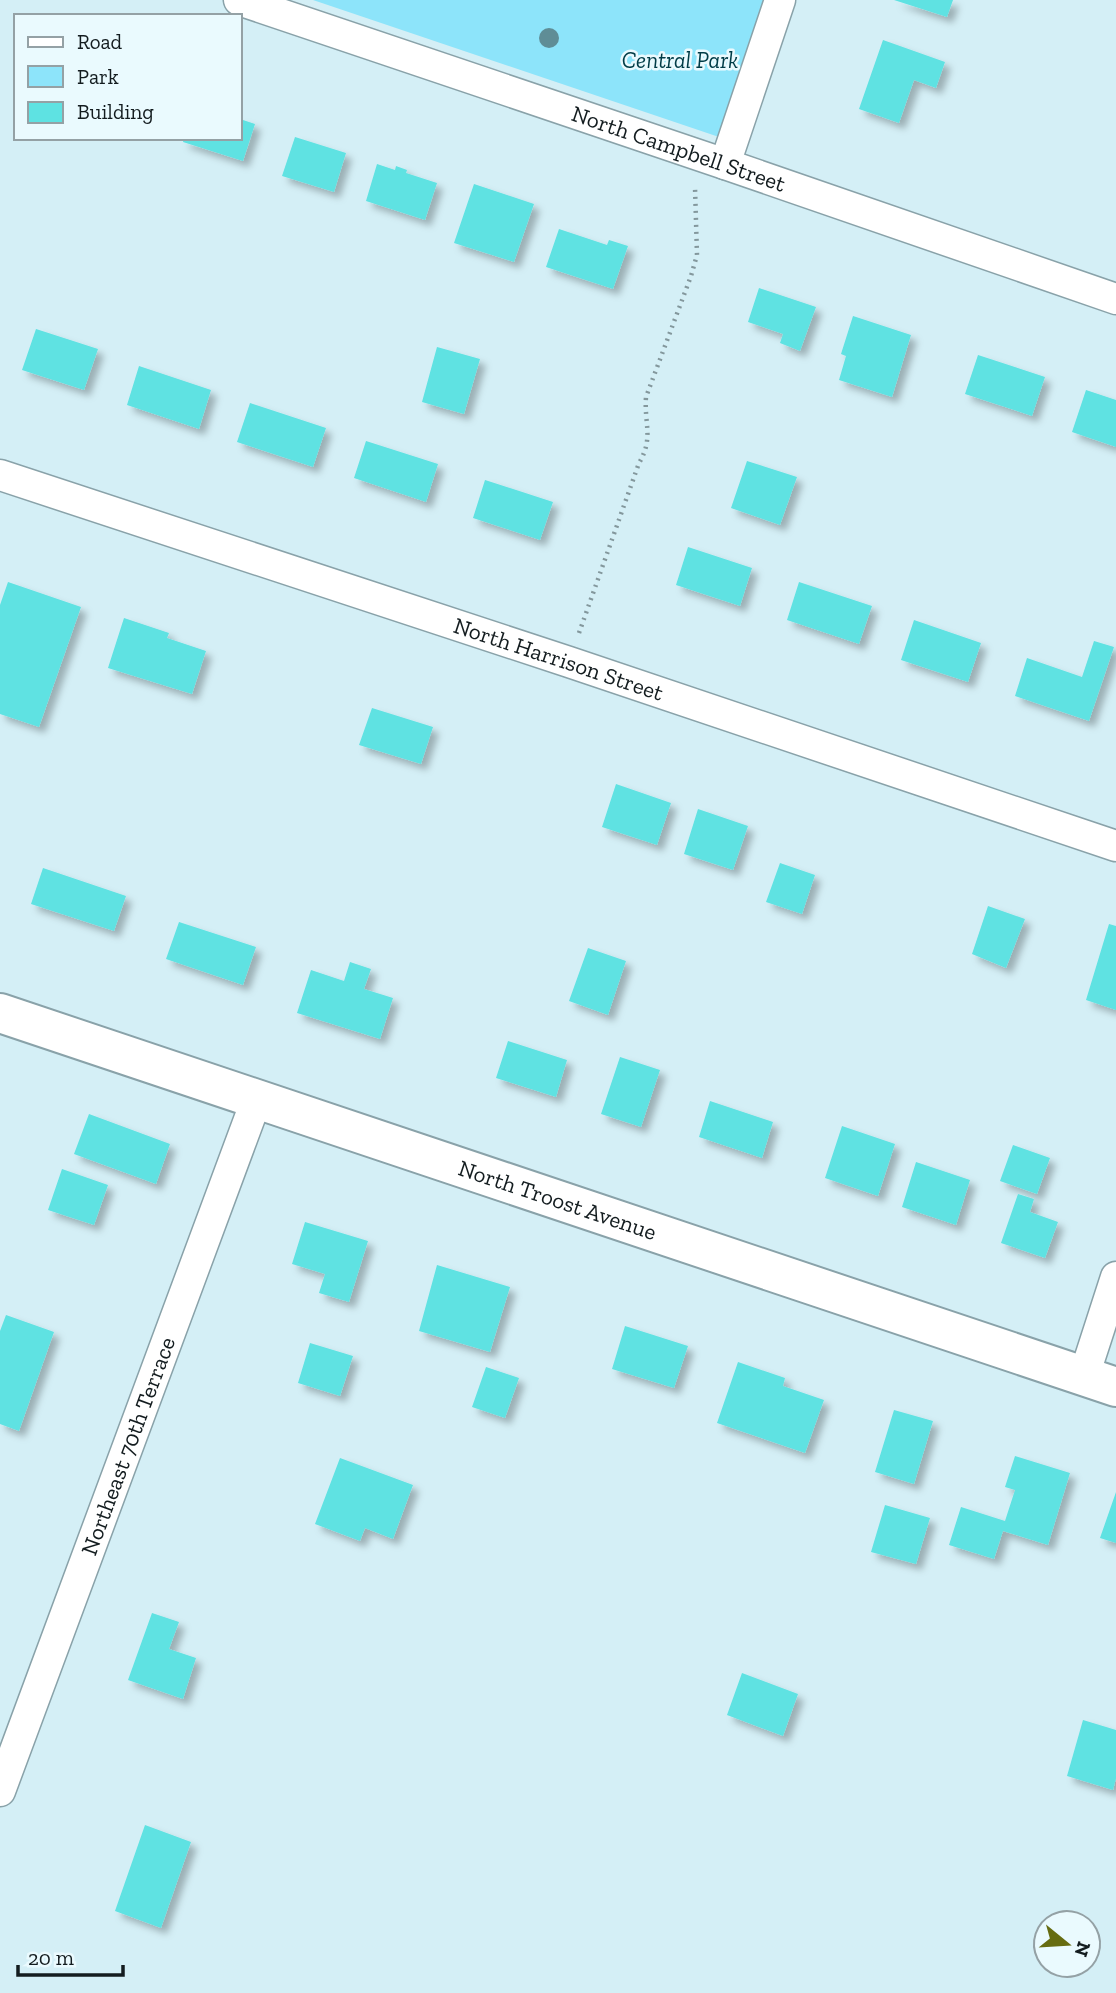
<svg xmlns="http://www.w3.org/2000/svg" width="1116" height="1993" viewBox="0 0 1116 1993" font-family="'Zilla Slab',serif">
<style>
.green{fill:#8de4fa}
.building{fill:#5ee2e2;filter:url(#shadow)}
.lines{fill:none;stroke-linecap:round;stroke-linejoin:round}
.minor-casing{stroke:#89a2a9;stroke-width:33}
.tertiary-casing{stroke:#89a2a9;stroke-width:42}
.path{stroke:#83979c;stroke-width:4.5;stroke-dasharray:2 5;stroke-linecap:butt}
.minor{stroke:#fff;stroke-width:30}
.tertiary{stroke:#fff;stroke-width:38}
.tree{fill:#5f8d96}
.labels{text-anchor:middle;stroke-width:5;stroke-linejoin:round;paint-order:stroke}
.park-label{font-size:23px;font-style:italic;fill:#003c47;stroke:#eafafe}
.street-label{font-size:23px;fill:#131c1f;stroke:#eafafe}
</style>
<defs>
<filter id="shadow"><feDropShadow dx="6" dy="6" stdDeviation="3.5" flood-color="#0004"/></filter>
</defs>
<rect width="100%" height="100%" fill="#d4eff6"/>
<path class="green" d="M313 0H764L719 137Z"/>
<path class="building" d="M894 0H953L947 17Z
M883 40 945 62 936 88 914 80 899 123 859 109Z
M240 119 255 124 243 161 183 142 184 138H240Z
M295 137 346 153 334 192 282 176Z
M377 164 395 170 396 166 407 170 406 173 437 183 425 220 366 201Z
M474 184 534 204 514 262 454 243Z
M559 229 607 245 609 240 628 246 613 289 546 267Z
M759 288 816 307 800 351 780 343 783 334 748 322Z
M853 316 911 335 892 397 839 380 846 356 841 354Z
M36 329 98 349 84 390 22 370Z
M437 347 480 359 464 414 422 402Z
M978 355 1045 377 1032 416 965 394Z
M139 366 211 390 199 429 127 405Z
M1086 390 1116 400V447L1072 432Z
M250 403 326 428 313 467 237 442Z
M366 441 438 464 426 502 354 478Z
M747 461 797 477 780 525 731 508Z
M485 480 553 502 540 540 473 518Z
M688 547 752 568 740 606 676 585Z
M8 582 81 607 39 727 0 714V605Z
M799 582 872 606 859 644 787 620Z
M124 618 169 633 167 638 206 651 192 694 108 668Z
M914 620 981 643 968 682 901 660Z
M1094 641 1114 647 1089 721 1015 696 1027 658 1082 677Z
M372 708 433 727 421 764 359 745Z
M616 784 671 803 657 845 602 827Z
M698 809 748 826 733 870 684 854Z
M780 863 815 875 802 914 766 902Z
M43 868 126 896 114 931 31 904Z
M988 906 1025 919 1006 968 972 954Z
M179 922 256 947 243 985 166 959Z
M1109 924 1116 926V1010L1086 1000Z
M588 948 626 961 608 1015 569 1001Z
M350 962 371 969 364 989 393 998 380 1039 297 1013 311 970 344 981Z
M508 1041 567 1060 556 1097 496 1078Z
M620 1057 660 1070 641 1127 601 1114Z
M710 1101 773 1122 762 1158 699 1137Z
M89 1114 170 1144 156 1184 74 1154Z
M842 1126 895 1144 878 1196 825 1178Z
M1013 1145 1050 1158 1037 1194 1000 1181Z
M916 1162 970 1180 956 1225 902 1207Z
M62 1169 108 1185 94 1225 48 1210Z
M1018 1194 1034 1199 1030 1212 1058 1222 1045 1258 1001 1243Z
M305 1222 368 1241 349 1302 319 1293 325 1274 292 1264Z
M437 1265 510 1287 490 1352 419 1331Z
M6 1315 54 1332 19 1431 0 1424V1331Z
M625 1326 688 1346 674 1388 612 1369Z
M310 1343 353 1356 340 1396 298 1383Z
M738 1362 785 1378 783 1386 824 1400 805 1453 717 1423Z
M486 1367 519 1378 505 1418 472 1407Z
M894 1410 933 1421 914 1484 875 1472Z
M1015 1456 1070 1473 1048 1545 1003 1531 994 1559 949 1545 961 1507 1005 1521 1015 1490 1005 1487Z
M340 1458 413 1485 393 1539 365 1528 360 1541 315 1524Z
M1116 1492V1543L1100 1538Z
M885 1505 930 1518 916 1564 871 1552Z
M152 1613 179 1622 169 1649 196 1658 183 1699 128 1680Z
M742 1673 798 1694 783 1736 727 1715Z
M1083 1720 1116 1730V1778L1113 1790 1067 1776Z
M145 1825 191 1842 161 1928 115 1911Z"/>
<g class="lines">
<defs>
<g id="minor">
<path id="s1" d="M239 0 725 164 1116 299"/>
<path d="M725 164 780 0"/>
<path id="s2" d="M0 475 569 662 1116 846"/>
<path d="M1084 1376 1116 1277"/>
<path id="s3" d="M0 1791 256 1101"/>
</g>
<g id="tertiary">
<path id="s4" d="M0 1013 1116 1387"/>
</g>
</defs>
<use href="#minor" class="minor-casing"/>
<use href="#tertiary" class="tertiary-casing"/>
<path class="path" d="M579 633 639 463C654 438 644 424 646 397L691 276 697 255 695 187"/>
<use href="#minor" class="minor"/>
<use href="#tertiary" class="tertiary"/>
</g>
<circle class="tree" cx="549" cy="38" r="10"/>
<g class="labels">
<g class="park-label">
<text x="680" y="68">Central Park</text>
</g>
<g class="street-label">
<text dy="8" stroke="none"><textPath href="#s1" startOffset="464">North Campbell Street</textPath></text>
<text dy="8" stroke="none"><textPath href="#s2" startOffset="588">North Harrison Street</textPath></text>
<text dy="8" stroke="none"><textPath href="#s4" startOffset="588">North Troost Avenue</textPath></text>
<text dy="8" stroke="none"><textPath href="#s3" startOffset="368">Northeast 70th Terrace</textPath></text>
</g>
</g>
<rect x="14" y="14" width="228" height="126" fill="#eafafe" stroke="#94a1a5" stroke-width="2"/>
<rect x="28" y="37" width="35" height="10" fill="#ffffff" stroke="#94a1a5" stroke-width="2"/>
<text x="77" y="49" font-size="21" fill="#131c1f">Road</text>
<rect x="28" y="66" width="35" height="21" fill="#8de4fa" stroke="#94a1a5" stroke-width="2"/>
<text x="77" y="84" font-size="21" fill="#131c1f">Park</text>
<rect x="28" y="102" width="35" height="21" fill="#5ee2e2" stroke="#94a1a5" stroke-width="2"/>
<text x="77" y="119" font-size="21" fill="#131c1f">Building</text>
<g transform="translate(1067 1944) rotate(108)"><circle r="33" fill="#eafafe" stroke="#94a1a5" stroke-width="2"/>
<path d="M0-5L12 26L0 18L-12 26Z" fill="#666c11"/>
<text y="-10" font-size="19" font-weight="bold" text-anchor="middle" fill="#131c1f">N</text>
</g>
<path d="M18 1965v10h105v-10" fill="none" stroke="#131c1f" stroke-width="3.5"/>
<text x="28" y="1965" font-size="21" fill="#131c1f" stroke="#eafafe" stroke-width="5" paint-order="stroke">20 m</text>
</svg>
